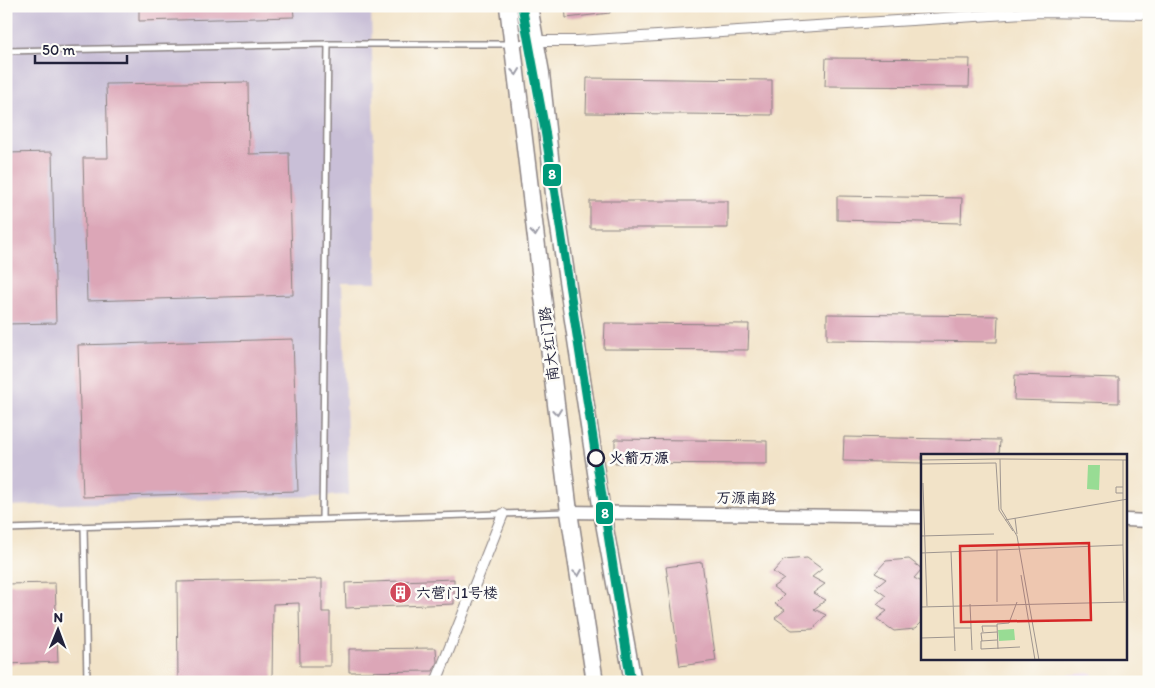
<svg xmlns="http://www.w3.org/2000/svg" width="1155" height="688" viewBox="0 0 1155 688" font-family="Itim,'LXGW WenKai TC',sans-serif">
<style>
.built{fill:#e8d2ee}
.industrial{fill:#c9bfd7}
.building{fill:#dca6b7}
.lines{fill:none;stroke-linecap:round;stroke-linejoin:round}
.service-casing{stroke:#8a8282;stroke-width:8}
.minor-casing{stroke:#8a8282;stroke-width:12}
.tertiary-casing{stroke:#8a8282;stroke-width:15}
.trunk-casing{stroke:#8a8282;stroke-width:19}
.service{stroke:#fff;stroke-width:5}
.minor{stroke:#fff;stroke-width:10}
.tertiary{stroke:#fff;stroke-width:12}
.trunk{stroke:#fff;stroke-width:16}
.metro-1-casing{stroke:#fdfcf7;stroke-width:12}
.metro-1{stroke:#00997a;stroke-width:9}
.oneway{stroke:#9c9ca7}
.stop-dot{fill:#fdfcf7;stroke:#22223b;stroke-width:2.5}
.labels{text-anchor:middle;stroke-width:5;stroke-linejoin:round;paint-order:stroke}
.street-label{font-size:15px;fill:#22223b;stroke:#fdfcf7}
.stop-label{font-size:15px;font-weight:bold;fill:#22223b;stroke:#fdfcf7;text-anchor:start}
.poi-label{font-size:15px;fill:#22223b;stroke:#fdfcf7;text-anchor:start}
.inset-road{fill:none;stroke:#9f9690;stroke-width:1}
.view{fill:#d62828;fill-opacity:0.15;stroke:#d62828;stroke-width:2.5}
.inset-edge{fill:none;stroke:#22223b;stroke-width:2.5}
.line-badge{stroke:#fdfcf7;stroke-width:2}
.badge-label{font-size:14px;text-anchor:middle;font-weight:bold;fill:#fff}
</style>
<rect width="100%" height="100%" fill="#fdfcf7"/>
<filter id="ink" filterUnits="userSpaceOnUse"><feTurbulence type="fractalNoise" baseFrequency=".02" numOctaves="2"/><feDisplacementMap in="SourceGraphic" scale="10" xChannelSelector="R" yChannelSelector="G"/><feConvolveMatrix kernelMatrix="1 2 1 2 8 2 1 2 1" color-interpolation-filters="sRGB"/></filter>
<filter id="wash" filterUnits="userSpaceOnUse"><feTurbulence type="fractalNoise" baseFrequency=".0096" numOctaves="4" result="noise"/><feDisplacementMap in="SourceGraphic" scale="20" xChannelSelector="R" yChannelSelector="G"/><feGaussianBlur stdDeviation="1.12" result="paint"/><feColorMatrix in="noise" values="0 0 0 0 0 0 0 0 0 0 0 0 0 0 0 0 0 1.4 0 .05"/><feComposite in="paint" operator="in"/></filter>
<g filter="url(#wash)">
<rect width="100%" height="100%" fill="#f2e3c8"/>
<path class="built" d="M1092 673 1095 682 974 681Z"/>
<path class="industrial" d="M6 6H371L377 283H342L349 495 6 506Z"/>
<g id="blocks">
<path class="building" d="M139 6H293L294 17 139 21Z
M565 6H610V13L566 18Z
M826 58 970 59 969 87 825 86Z
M587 78 772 80V115L586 113Z
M248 82 249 154 289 153 293 295 87 301 83 158H108L106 84Z
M52 152 56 323 6 324V153Z
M837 196 962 198 961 223 837 220Z
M590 201H728V228H590Z
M827 314 998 316 997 342 827 340Z
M605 323 749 324 748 350 604 349Z
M293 339 298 491 83 497 78 345Z
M1015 375 1119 378V403L1014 400Z
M844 437 1000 440 999 456H922V463L843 461Z
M615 439 767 441V464L615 463Z
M807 558 822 569 812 577 825 584 813 593 826 600 814 609 826 615 813 629 792 630 775 618 785 610 775 604 784 595 773 587 784 579 773 572 784 560Z
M909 559 922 569 914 578 922 582V622L915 629 894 631 877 619 887 611 877 604 886 596 875 588 886 579 875 573 886 561Z
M702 562 716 661 680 666 666 567Z
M322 579V612H330V666H300L299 603 273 604 272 682H178L177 582Z
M454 579V604L346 608 345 583Z
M55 583 58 662 6 664V584Z
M436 648 437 662 433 671 349 672V649Z"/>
</g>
</g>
<g filter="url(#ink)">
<use href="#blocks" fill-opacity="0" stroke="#8a8282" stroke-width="1"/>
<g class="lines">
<defs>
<path id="service" d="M328 44H512L532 41
M6 51 328 44 322 519
M84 527 87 682
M6 529 565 512"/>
<path id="minor" d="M534 41H577L1040 12 1149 14
M436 682 503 514"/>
<path id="tertiary" d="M569 512 922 517
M1126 520 1149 521"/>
<path id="trunk" d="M508 6 569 512 595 682
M529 6 541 73 554 194 602 512 633 682"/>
</defs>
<use href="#service" class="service-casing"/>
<use href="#minor" class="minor-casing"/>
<use href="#tertiary" class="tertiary-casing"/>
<use href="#trunk" class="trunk-casing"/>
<use href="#service" class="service"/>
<use href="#minor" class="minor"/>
<use href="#tertiary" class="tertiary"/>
<use href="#trunk" class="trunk"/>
<defs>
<path id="metro-1" d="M522 6 545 130 631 682"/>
</defs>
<use href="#metro-1" class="metro-1-casing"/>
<use href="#metro-1" class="metro-1"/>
</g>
<defs><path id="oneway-chevron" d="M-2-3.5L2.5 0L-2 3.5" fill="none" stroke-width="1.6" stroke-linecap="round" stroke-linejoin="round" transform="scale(1.25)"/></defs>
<g class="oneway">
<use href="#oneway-chevron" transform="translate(516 72) rotate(83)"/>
<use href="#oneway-chevron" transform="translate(535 233) rotate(83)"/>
<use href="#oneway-chevron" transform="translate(557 412) rotate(83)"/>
<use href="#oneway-chevron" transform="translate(578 573) rotate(81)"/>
</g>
</g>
<defs>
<symbol id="building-disc" viewBox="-11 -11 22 22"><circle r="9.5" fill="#d1495b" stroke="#fdfcf7"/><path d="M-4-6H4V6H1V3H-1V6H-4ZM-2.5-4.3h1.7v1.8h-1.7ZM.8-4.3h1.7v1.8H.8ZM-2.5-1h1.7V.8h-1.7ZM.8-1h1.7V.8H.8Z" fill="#fff"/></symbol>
</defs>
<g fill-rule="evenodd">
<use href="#building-disc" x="388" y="580" width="25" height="25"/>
</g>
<circle class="stop-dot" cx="596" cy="458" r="8"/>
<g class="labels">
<g class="street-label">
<text transform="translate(549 344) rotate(-97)" y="5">南大红门路</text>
<text transform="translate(746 498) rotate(1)" y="5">万源南路</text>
</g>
<g class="stop-label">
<text x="609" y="463">火箭万源</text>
</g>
<g class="poi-label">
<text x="416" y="598">六营门1号楼</text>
</g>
</g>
<g transform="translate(921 454)">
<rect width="206" height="206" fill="#f2e3c8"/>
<path d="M167 11H179L178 36 166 35ZM93 175 94 186 78 187 77 176Z" fill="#98dc94"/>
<path class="inset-road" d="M79 5 207 6M0 6 79 5 80 55 96 82 118 206M0 10 75 9 78 56 92 77M2 29 6 152M202 39H195V33H202M94 64 96 80M84 66 207 45M0 82 73 80M202 91V6M76 96 202 91 203 147M30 98 34 197M0 99 76 96V148M100 121 114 206M49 150 51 196M0 153 207 148M33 174H50M62 178 61 172H76M0 184 33 183M76 186 60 187V195L99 193M61 187 60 179 76 178M77 195 76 170 88 169 96 148"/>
<path class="view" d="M168 89 170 166 40 168 39 92Z"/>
<rect width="206" height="206" class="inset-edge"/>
</g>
<g class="line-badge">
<rect x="542" y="163" width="20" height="24" rx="5" fill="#00997a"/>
<rect x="595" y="501" width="19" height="24" rx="5" fill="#00997a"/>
</g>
<g class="badge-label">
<text x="552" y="179">8</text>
<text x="605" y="518">8</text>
</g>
<rect width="1155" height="688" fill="none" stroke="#fdfcf7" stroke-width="25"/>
<g transform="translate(58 630) rotate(1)" stroke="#fdfcf7" stroke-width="4" paint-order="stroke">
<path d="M0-4L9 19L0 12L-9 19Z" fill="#22223b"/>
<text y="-8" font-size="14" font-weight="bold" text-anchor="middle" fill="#22223b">N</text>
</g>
<path d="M35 55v8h92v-8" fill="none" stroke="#22223b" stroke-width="2.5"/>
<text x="42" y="55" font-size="15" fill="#22223b" stroke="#fdfcf7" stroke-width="4" paint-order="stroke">50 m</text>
</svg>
